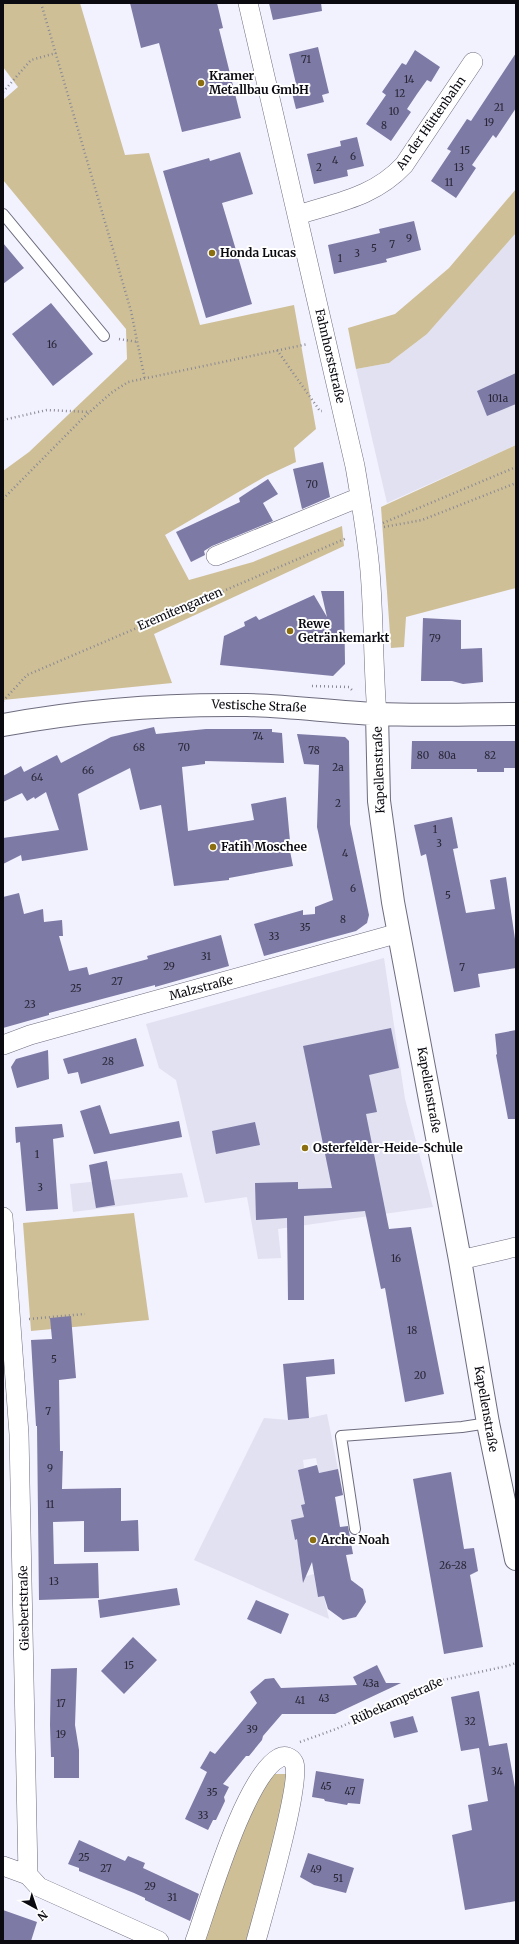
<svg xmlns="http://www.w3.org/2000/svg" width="519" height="1944" viewBox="0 0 519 1944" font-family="Merriweather,serif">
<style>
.built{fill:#e1e1f2}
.green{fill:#cebf97}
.building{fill:#7d7aa5}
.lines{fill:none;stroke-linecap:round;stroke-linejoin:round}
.lane-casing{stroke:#6d6c7e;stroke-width:12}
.street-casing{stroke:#6d6c7e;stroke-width:20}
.secondary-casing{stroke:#6d6c7e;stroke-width:24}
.path{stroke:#8a8994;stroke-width:2.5;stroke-dasharray:1 3;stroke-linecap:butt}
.lane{stroke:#fff;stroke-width:10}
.street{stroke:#fff;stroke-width:19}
.secondary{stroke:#fff;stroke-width:22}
.poi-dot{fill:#8a6e10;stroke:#fff;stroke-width:1.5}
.labels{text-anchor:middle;stroke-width:4;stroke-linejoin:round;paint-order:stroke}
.number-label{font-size:10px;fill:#282636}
.poi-label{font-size:12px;font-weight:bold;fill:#0b0a11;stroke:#fff;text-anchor:start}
.street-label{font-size:12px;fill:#0b0a11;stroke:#fff}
</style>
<rect width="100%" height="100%" fill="#f2f1fe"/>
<path class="built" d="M516 233V445L387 503 356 369 389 363 427 334Z
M384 958 405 1099 433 1207 278 1229 281 1258 258 1259 247 1197 205 1203 176 1080 159 1068 146 1024Z
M182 1173 188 1197 73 1212 70 1184Z
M327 1414 338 1469 319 1473 316 1458 303 1460 304 1468 298 1470 305 1504 301 1505 304 1517 291 1521 295 1539H297L303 1577 314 1574 318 1597 324 1596 329 1619 194 1560 264 1418 288 1420 309 1418Z"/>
<path class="green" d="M3 3H80L125 155 149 153 200 325 294 305 316 429 294 448 296 462 266 476 165 535 189 580 253 562 342 526 344 546 154 634 172 683 3 700V471L29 452 127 359 126 329 3 180V100L18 87 3 67Z
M516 189V233L427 334 389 363 356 369 348 328 395 314 449 268Z
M516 445V588L406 617 404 647 391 648 381 507Z
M134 1213 149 1320 31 1331 23 1223Z
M272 1774H288L261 1941H198L261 1787Z"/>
<path class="building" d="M130 3H217L223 28 219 29 241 118 182 132 159 43 141 48Z
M269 3H321L322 11 273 20Z
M318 47 329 93 322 95 324 102 296 109 291 89 297 88 289 54Z
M415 50 440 67 431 82 427 80 417 94 407 109 411 112 391 141 366 124 386 95 382 92 402 63 406 65Z
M516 53V108L496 138 493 135 472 165 476 168 456 198 431 181 451 151 447 149 467 119 471 121Z
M357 137 364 166 347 170 348 176 314 184 307 154 341 146 340 141Z
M240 152 253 194 222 203 252 304 206 318 163 171 209 158 210 161Z
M414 221 421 250 386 259 387 262 334 274 328 245 380 233 379 229Z
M3 243 24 268 3 284Z
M51 303 93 354 53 386 12 334Z
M516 373V404L487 416 477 391Z
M323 462 330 497 302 509 293 469Z
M268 479 278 494 263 503 273 521 212 546 204 551 205 555 191 562 176 532 240 502 239 498Z
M321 591H344L345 664 333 676 220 665 224 636 245 626 244 622 256 616 259 620 314 595 327 617Z
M423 618 461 620V649L482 648 483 682 463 684 452 681H421Z
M154 727 156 734 206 729H272V732L282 733 284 763 205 761V764L182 767 188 831 254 820 251 804 286 797 290 841H288L293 866 229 878V880L174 886 161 805 140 810 130 768 78 794 88 850 22 861 21 855 3 864V838L59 830 46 792 35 799 34 797 27 801 22 793 3 802V776L21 766 24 772 57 755 61 763 111 737Z
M297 734 345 737 349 741 350 824 369 915 367 923 356 931 264 956 254 924 303 910V915L315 914V907L333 900 317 827 319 765 304 764Z
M412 741H516V768H504V772H477V769H411Z
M452 817 458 848 453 849 466 913 495 909 490 880 506 877 516 946V968L478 974 480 987 454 992 426 854 421 856 414 825Z
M19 893 24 914 43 909 44 922 62 920 63 936H59L69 971 87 967 89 975 148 959 147 956 221 935 229 966 155 987V985L49 1013V1015L3 1028V897Z
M391 1028 399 1068 369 1075 377 1112 366 1114 389 1229 411 1227 444 1394 405 1402 385 1288 381 1289 365 1211 304 1216V1300H288L287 1218 256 1220 255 1183 298 1182V1189L332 1188 303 1046Z
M516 1030V1119H508L496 1055 497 1054 495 1034Z
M136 1038 144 1066 81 1084 78 1072 68 1074 63 1059Z
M48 1050 49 1079 17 1088 11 1067 16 1059Z
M100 1105 110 1134 179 1121 182 1137 94 1154 80 1111Z
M255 1122 260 1145 216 1154 212 1131Z
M62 1124 64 1137 53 1139 58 1209 26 1211 20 1142 16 1143 15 1127Z
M107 1161 115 1205 96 1208 89 1165Z
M71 1316 76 1378 59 1380 60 1451H63L62 1489 121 1488V1521L138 1520 139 1551 84 1552V1521L53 1522 54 1564 98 1563 99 1598 39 1600 37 1426H36L31 1340 52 1339 50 1318Z
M334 1359 335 1374 306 1377 309 1418 288 1420 283 1364Z
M317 1465 319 1473 338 1469 343 1495 335 1497 340 1527 348 1526 353 1554 346 1555 351 1580 363 1589 366 1602 356 1617 343 1620 328 1609 324 1596 318 1597 312 1562 303 1583 297 1539 295 1540 291 1520 304 1517 301 1505 305 1504 298 1470Z
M451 1472 464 1549 474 1548 478 1571 470 1575 483 1647 444 1654 413 1479Z
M177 1588 180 1605 100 1618 98 1600Z
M256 1600 289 1614 281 1634 247 1619Z
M133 1637 157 1660 124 1694 101 1671Z
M377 1665 386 1683H401L335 1714H282L263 1736 262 1740 249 1756H246L223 1784 229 1787 224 1797 225 1801 216 1820H213L208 1830 185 1819 207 1772 200 1768 210 1751 215 1754 257 1703 250 1692 265 1679 274 1678 281 1688 357 1685 353 1677Z
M77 1668 75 1725 79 1750V1778H54V1757H51L50 1725 51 1669Z
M479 1691 489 1746 507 1743 516 1793V1901L465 1910 452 1835 472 1830 468 1805 488 1801 479 1748 461 1751 451 1697Z
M413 1716 418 1732 394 1738 390 1722Z
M316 1771 364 1779 360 1804 348 1803 347 1805 325 1801 324 1799 312 1797Z
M79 1840 125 1861 128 1856 145 1863 143 1868 199 1894 190 1921 145 1900V1898L134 1893 79 1871V1868L68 1864Z
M308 1853 354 1868 346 1893 314 1885 300 1877Z
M3 1910 37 1922 31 1941H3Z"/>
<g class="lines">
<defs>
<path id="lane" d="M3 214 104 336
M355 1529 341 1436 462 1427 488 1423"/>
<path id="street" d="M248 3 355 466C361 501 367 536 370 571 374 619 373 666 377 714
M298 215C338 202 374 197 404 165L473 62
M216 556 360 497
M3 1045 30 1035 399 933
M3 1217 19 1434 28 1875
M460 1260 516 1247
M3 1866 28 1875 39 1887 159 1941
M195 1941C209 1902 245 1776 279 1758 285 1755 291 1757 294 1763 302 1781 263 1915 256 1941"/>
<path id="secondary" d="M377 714 379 801 393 902 460 1260 488 1423 516 1559
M3 725C83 710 165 704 247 705 290 706 333 712 377 714 423 716 470 714 516 714"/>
</defs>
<use href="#lane" class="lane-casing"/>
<use href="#street" class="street-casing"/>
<use href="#secondary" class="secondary-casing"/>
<path class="path" d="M41 3 131 311 145 380
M3 92 31 60 56 53
M119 339 138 342
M277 350 320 411H322
M3 420 47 410 90 412
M3 499 83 418 111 393 128 382 308 344
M383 523 516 467
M384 527 422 520 516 483
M312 686 349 687 353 691
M3 701 27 675 347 538
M29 1319 85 1314
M300 1742 336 1729 443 1680 507 1666 516 1663"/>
<use href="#lane" class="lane"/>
<use href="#street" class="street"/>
<use href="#secondary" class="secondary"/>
</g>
<g class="poi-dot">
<circle cx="201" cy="83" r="4"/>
<circle cx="212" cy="253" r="4"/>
<circle cx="290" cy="631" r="4"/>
<circle cx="213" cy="847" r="4"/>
<circle cx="305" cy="1148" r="4"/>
<circle cx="313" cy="1540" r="4"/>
</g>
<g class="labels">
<g class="number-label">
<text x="306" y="63">71</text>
<text x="409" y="83">14</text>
<text x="400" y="97">12</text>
<text x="499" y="111">21</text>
<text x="394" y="115">10</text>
<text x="489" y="126">19</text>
<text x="384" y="129">8</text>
<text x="465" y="154">15</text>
<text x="353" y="160">6</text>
<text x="335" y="164">4</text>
<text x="319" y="171">2</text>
<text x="459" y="171">13</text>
<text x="449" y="186">11</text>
<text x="409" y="242">9</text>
<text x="392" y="248">7</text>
<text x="374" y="252">5</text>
<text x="357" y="257">3</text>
<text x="340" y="262">1</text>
<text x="52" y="348">16</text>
<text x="498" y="402">101a</text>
<text x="312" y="488">70</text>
<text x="435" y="642">79</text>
<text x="258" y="740">74</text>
<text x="139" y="751">68</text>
<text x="184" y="751">70</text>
<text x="314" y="754">78</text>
<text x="423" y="759">80</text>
<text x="447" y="759">80a</text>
<text x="490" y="759">82</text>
<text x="338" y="771">2a</text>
<text x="88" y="774">66</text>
<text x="37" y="781">64</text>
<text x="338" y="807">2</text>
<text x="435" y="833">1</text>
<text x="439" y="847">3</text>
<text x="345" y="857">4</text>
<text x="353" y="892">6</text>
<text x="448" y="899">5</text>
<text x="343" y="923">8</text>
<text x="305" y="931">35</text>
<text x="274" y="940">33</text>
<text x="206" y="960">31</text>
<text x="169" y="970">29</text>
<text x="462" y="971">7</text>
<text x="117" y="985">27</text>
<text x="76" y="992">25</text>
<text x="30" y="1008">23</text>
<text x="108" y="1065">28</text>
<text x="37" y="1158">1</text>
<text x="40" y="1191">3</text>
<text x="396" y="1262">16</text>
<text x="412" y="1334">18</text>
<text x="54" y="1363">5</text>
<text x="420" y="1379">20</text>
<text x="48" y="1415">7</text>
<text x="50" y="1472">9</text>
<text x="50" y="1508">11</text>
<text x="453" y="1569">26-28</text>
<text x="54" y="1585">13</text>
<text x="129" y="1669">15</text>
<text x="371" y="1687">43a</text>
<text x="324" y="1702">43</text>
<text x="300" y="1704">41</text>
<text x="61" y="1707">17</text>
<text x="470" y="1725">32</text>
<text x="252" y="1733">39</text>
<text x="61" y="1738">19</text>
<text x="497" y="1775">34</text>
<text x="326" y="1790">45</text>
<text x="350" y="1795">47</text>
<text x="212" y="1796">35</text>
<text x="203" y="1819">33</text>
<text x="84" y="1861">25</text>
<text x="106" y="1872">27</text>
<text x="316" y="1873">49</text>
<text x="338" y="1882">51</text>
<text x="150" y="1890">29</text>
<text x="172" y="1901">31</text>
</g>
<g class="poi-label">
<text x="209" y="80">Kramer<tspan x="209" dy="14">Metallbau GmbH</tspan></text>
<text x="220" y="257">Honda Lucas</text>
<text x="298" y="628">Rewe<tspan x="298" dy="14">Getränkemarkt</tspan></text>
<text x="221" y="851">Fatih Moschee</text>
<text x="313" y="1152">Osterfelder-Heide-Schule</text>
<text x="321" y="1544">Arche Noah</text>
</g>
<g class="street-label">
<text transform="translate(431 123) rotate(-55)" y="4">An der Hüttenbahn</text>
<text transform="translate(330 356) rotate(77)" y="4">Fahnhorststraße</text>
<text transform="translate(180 609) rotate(-23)" y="4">Eremitengarten</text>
<text transform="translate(259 706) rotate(2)" y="4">Vestische Straße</text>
<text transform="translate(379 770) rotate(-92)" y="4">Kapellenstraße</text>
<text transform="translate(201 988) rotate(-15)" y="4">Malzstraße</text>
<text transform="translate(429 1090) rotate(80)" y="4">Kapellenstraße</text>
<text transform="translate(486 1409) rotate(80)" y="4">Kapellenstraße</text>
<text transform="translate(24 1608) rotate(-91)" y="4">Giesbertstraße</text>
<text transform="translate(397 1701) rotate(-24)" y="4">Rübekampstraße</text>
</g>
</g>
<rect width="519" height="1944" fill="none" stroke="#0b0a11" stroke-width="8"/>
<g transform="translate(36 1908) rotate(140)" stroke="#ffffff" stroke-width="3" paint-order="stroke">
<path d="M0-3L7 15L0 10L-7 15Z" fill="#0b0a11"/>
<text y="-6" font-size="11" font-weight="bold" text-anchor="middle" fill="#0b0a11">N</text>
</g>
</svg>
